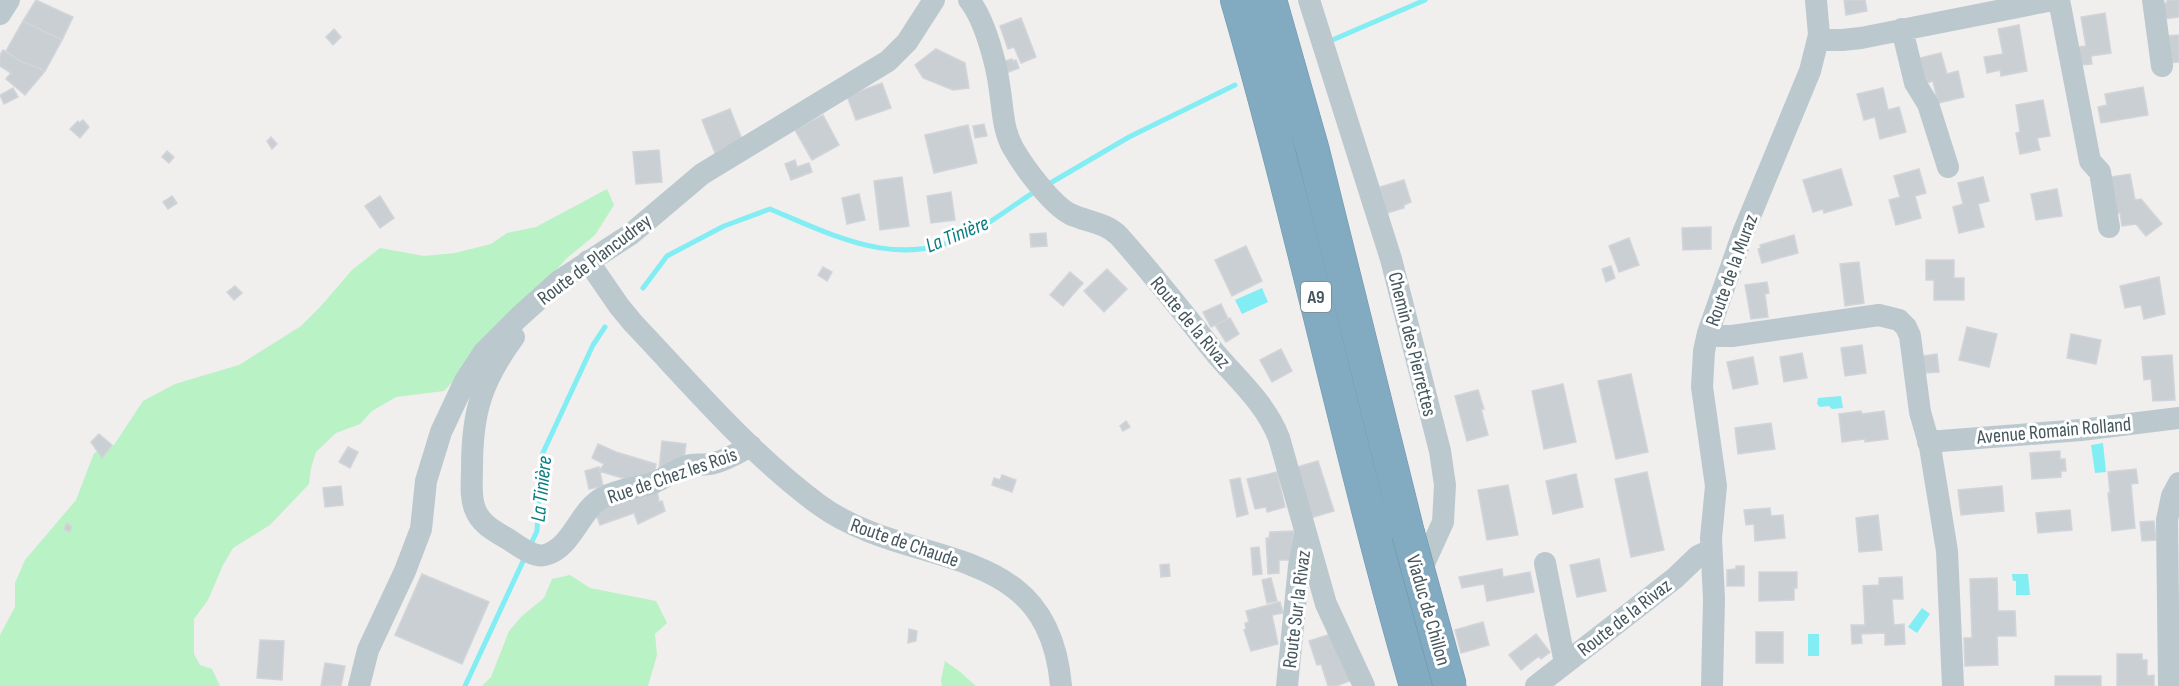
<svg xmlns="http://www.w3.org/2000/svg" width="2179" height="686" viewBox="0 0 2179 686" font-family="'Sofia Sans Condensed',sans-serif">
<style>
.green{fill:#b8f2c5}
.water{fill:#82eef3}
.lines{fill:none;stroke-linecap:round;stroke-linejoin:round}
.stream{stroke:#82eef3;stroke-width:5}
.building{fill:#cacfd3;stroke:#d1d5da;stroke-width:1.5}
.highway-casing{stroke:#6d96ad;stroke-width:34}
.minor{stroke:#bbc9ce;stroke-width:22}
.highway{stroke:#82abc1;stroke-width:33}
.highway-bridge-casing{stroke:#6d96ad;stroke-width:34;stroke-linecap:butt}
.highway-bridge{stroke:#82abc1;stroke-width:33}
.labels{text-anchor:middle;stroke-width:6;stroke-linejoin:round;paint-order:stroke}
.shield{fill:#fff;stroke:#7d898e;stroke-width:1.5}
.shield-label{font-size:18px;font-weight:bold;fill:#45565d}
.street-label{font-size:20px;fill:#45565d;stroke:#fff}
.water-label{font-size:21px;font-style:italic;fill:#067e82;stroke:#fff}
</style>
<rect width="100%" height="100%" fill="#f1eeee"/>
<path class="green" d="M607 189 614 205 595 235 567 258 444 391 396 397 372 411 360 424 336 433 316 452 311 468 309 484 270 525 233 548 223 565 208 600 194 619V654L200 665 212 669 220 686H0V635L15 607V583L25 560 76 500 94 453 114 445 143 401 175 384 239 365 301 326 321 306 352 270 380 248 424 256 455 253 491 244 507 233 536 227Z
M570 575 590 588 656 601 667 623 655 634 657 655 648 686H482L491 677 509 631 522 616 544 598 552 579Z
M945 661 959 671 976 686H942L941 680Z"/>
<path class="water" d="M1262 288 1268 302 1242 314 1235 300Z
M1841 396 1843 408 1832 409 1829 406 1820 407 1817 404 1818 398Z
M2103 443 2106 472 2095 473 2091 445Z
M2012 574H2028L2030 595H2016V581H2013Z
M1922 608 1930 614 1917 633 1908 627Z
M1808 634H1819V656H1808Z"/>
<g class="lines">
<path class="stream" d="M1330 41 1425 0
M1047 185 1129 137 1235 85
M643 288 667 256 724 226 770 209C839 238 902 272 975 231 996 219 1015 204 1036 191
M530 546 537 531 541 457 593 345 605 327
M465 686 525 557"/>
</g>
<path class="building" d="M36 0 73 17 62 40 23 21Z
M1844 0H1865L1867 11 1846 15Z
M2167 0H2179V17L2163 19 2161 3H2167Z
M2105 13 2111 53 2091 56 2092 64 2081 65 2078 47 2086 46 2081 17Z
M1021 18 1036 57 1021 63 1014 47 1008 49 1000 26Z
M23 21 62 40 45 71 20 61 6 51Z
M2019 25 2027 71 2001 76 2000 70 1987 73 1984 57 2003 54 1998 29Z
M334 29 341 37 333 45 326 37Z
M2179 35V62L2168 63 2166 36Z
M936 49 965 63 969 88 953 90 923 78 915 65Z
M3 50 20 61 45 71 25 95 6 79 11 73 0 66V55Z
M1941 53 1947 74 1958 71 1964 97 1938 103 1933 81 1922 84 1916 59Z
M1012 59 1013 61 1016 60 1019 68 1006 73 1002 62Z
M882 83 891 108 856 120 847 96Z
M2143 87 2148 115 2101 123 2098 107 2107 105 2105 94Z
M13 88 18 97 4 104 0 95Z
M1883 88 1888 110 1899 107 1906 132 1880 139 1875 117 1864 120 1857 94Z
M2043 100 2050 136 2037 138 2040 150 2020 154 2016 133 2020 132 2016 105Z
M730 109 743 142 715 153 702 120Z
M823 115 839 145 812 160 795 130Z
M83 120 89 127 80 138 70 129 78 121 79 123Z
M984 124 987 136 975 138 973 126Z
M968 125 977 163 934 173 925 135Z
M271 137 277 144 272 149 267 141Z
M659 150 662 182 636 184 633 152Z
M167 151 174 157 169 163 162 157Z
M795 160 797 167 809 163 812 172 791 180 785 164Z
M1841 169 1852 205 1824 213 1823 209 1813 212 1803 180Z
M1919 169 1926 193 1915 196 1921 218 1896 225 1889 200 1900 197 1894 176Z
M2130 174 2135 200 2141 199 2162 224 2146 236 2136 224 2122 226 2120 213 2111 214 2104 178Z
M902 177 909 226 880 230 874 181Z
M1983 177 1989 201 1978 204 1984 227 1959 233 1953 207 1963 204 1958 183Z
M1404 180 1411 202 1404 205V208L1387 213 1380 187Z
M2057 189 2062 216 2036 220 2031 194Z
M951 192 955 220 931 223 927 196Z
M859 194 865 220 847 224 842 198Z
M172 196 177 203 168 209 163 202Z
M380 196 394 218 380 228 365 206Z
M1711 227V249L1683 250 1682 228Z
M1046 233 1047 246 1031 247 1030 234Z
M1794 235 1798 253 1762 263 1758 249 1761 248 1760 245Z
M1629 238 1639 265 1619 272 1609 246Z
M1246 246 1262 281 1232 296 1215 260Z
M1926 260H1954V278H1964V300H1934V280H1926Z
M1859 262 1864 303 1845 306 1840 264Z
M1611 266 1615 278 1606 282 1602 269Z
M823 267 832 272 827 281 818 275Z
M1107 269 1127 289 1104 312 1084 291Z
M1070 272 1083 283 1063 306 1050 295Z
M2159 277 2165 314 2144 319 2141 305 2125 308 2120 286Z
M1767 282 1769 293 1765 294 1768 317 1751 319 1745 285Z
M235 286 242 293 234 300 227 292Z
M1221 304 1228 319 1211 327 1203 312Z
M1230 318 1239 334 1226 342 1215 325Z
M1967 327 1997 334 1989 367 1959 360Z
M2071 334 2101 340 2096 364 2067 358Z
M1862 345 1866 373 1845 376 1841 348Z
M1281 349 1292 371 1272 382 1260 360Z
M1802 353 1807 378 1784 382 1780 357Z
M1937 354 1939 372 1924 373 1923 356Z
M2172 355 2175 400 2153 401 2151 379 2144 380 2142 357Z
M1753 357 1758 384 1733 389 1727 362Z
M1631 374 1648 452 1616 459 1598 381Z
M1563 384 1576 442 1544 449 1532 391Z
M1478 390 1484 409H1481L1488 435 1467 441 1455 396Z
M1861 411 1862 414 1884 411 1888 439 1865 442V439L1842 442 1839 414Z
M1126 421 1130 427 1123 431 1120 426Z
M1771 423 1775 449 1738 454 1735 428Z
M99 434 112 445 102 458 91 442Z
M662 441 686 444 683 467 659 470Z
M598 444 616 452 656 464 653 480 639 483 599 471 604 464 592 458Z
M348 447 358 452 350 468 339 462Z
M2060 451V459H2065L2066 471H2061V477L2032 479 2030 453Z
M1318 461 1334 511 1310 518 1294 468Z
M599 467 603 486 589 489 585 471Z
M2136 469 2138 483 2131 484 2135 528 2112 531 2108 493H2110L2108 472Z
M1277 472 1285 507 1267 512 1266 507 1255 509 1247 479Z
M1647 472 1664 550 1631 557 1615 479Z
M1576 474 1583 507 1553 514 1546 481Z
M1002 475 1016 480 1012 492 992 485 994 478 1000 480Z
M1240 478 1248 514 1237 517 1230 480Z
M1508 485 1518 535 1487 540 1478 490Z
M341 486 343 505 325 507 323 488Z
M2002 486 2004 511 1961 515 1958 490Z
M657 488 659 502 662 501 665 511 638 524 634 513 600 525 594 509Z
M1770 508 1771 516 1783 515 1785 538 1755 541 1754 524 1746 525 1744 510Z
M2070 510 2072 530 2038 533 2036 513Z
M1878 515 1882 550 1859 552 1856 518Z
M2154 521 2156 540 2142 541 2140 522Z
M67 523 72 527 69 532 64 529Z
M1294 531 1296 560H1279V573L1268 574 1266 538H1269L1270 532Z
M1259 547 1262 574 1253 575 1251 548Z
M1599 559 1606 591 1577 597 1570 565Z
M1169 564 1170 576 1161 577 1160 565Z
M1736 566H1744V586H1727V570L1736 569Z
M1502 569 1503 577 1530 572 1534 592 1487 601 1484 584 1462 588 1459 577Z
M1759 572H1797V588H1794V600L1759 601Z
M422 574 489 602 462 664 395 635Z
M1902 577 1903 599H1892L1894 625 1904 624 1905 644 1885 645V633L1861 634 1862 643 1852 644 1851 625H1865L1863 586 1879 585V578Z
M1271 578 1277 601 1267 603 1262 580Z
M1997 578 1998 611H2015L2016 636H1997L1998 665 1965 666 1964 638H1972L1970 579Z
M1280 602 1283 613 1272 615 1278 644 1251 651 1244 630 1246 629 1245 623 1249 622 1246 611Z
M1483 622 1489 645 1461 653 1455 630Z
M909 629 917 631 916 641 908 643Z
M1756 632H1783V663H1756Z
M1331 634 1352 680 1336 686H1328L1321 664 1317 665 1309 641Z
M1536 634 1550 652 1541 659 1539 656 1521 670 1509 655Z
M260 640 284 641 282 680 257 678Z
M2117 654H2142V660H2147V676L2154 675V686H2117Z
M325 663 345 666 341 686H321Z
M2055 676H2101V686H2055Z"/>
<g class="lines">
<defs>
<path id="highway" d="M1237 0C1303 227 1350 459 1416 686
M1270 0 1313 151 1408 533"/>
</defs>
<use href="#highway" class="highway-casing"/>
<path class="minor" d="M969 0C985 20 997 65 1000 91 1003 111 1003 130 1013 148 1024 167 1051 204 1070 214 1087 222 1105 222 1119 236 1153 274 1184 314 1216 354 1239 381 1266 404 1279 438L1326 604 1364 686
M1309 0 1391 259 1440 451 1445 485 1443 522 1417 579
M2059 0 2090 161 2100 172 2109 227
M2153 0 2162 66
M0 14 9 0
M1902 29 1915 83 1928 104 1948 167
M1818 40H1842L1861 38 2053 0
M588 261 619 306 633 323C692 385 749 453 818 504 911 573 1048 535 1061 686
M1708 333 1718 336H1732L1879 315 1899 320 1906 327 1910 336 1920 412 1930 447 1947 551 1953 686
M514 337C481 382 472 413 472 468 472 481 470 497 475 509 480 524 496 532 508 539 517 545 534 558 545 555 572 548 579 511 602 498 616 490 634 488 650 484 663 480 674 470 687 466 695 463 705 466 714 463 727 460 739 452 751 446
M1928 442 2081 430 2179 418
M1545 563 1565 663
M359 686 368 650 405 571 421 529 426 481 441 432 465 381 484 352 518 318 559 281 631 234 702 174 888 61 907 42 934 0
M1287 686 1299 566 1305 536
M1536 686 1675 578 1698 556 1711 550
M1712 686 1714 599 1711 538 1716 486 1702 387 1704 351 1708 333 1743 233 1810 71 1819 35 1816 0
M2169 686 2167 520 2172 496 2179 483"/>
<use href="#highway" class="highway"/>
<defs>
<path id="highway-bridge" d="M1408 533 1450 686"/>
</defs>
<use href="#highway-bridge" class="highway-bridge-casing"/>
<use href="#highway-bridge" class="highway-bridge"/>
</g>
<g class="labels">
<rect class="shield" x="1301" y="282" width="30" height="30" rx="4.5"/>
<g class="shield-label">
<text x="1316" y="303">A9</text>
</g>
<g class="street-label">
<text transform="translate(594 259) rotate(-37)" y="7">Route de Plancudrey</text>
<text transform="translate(1731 270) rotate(-70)" y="7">Route de la Muraz</text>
<text transform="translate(1191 322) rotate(50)" y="7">Route de la Rivaz</text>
<text transform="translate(1413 344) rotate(76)" y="7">Chemin des Pierrettes</text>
<text transform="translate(2054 430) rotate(-5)" y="7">Avenue Romain Rolland</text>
<text transform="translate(672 475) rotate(-19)" y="7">Rue de Chez les Rois</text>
<text transform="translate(905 542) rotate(19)" y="7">Route de Chaude</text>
<text transform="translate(1296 609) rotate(-83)" y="7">Route Sur la Rivaz</text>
<text transform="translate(1429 610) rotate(74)" y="7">Viaduc de Chillon</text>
<text transform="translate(1624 617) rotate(-38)" y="7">Route de la Rivaz</text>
</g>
<g class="water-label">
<text transform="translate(957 234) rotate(-22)" y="7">La Tinière</text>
<text transform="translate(541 489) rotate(-84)" y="7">La Tinière</text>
</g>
</g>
</svg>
